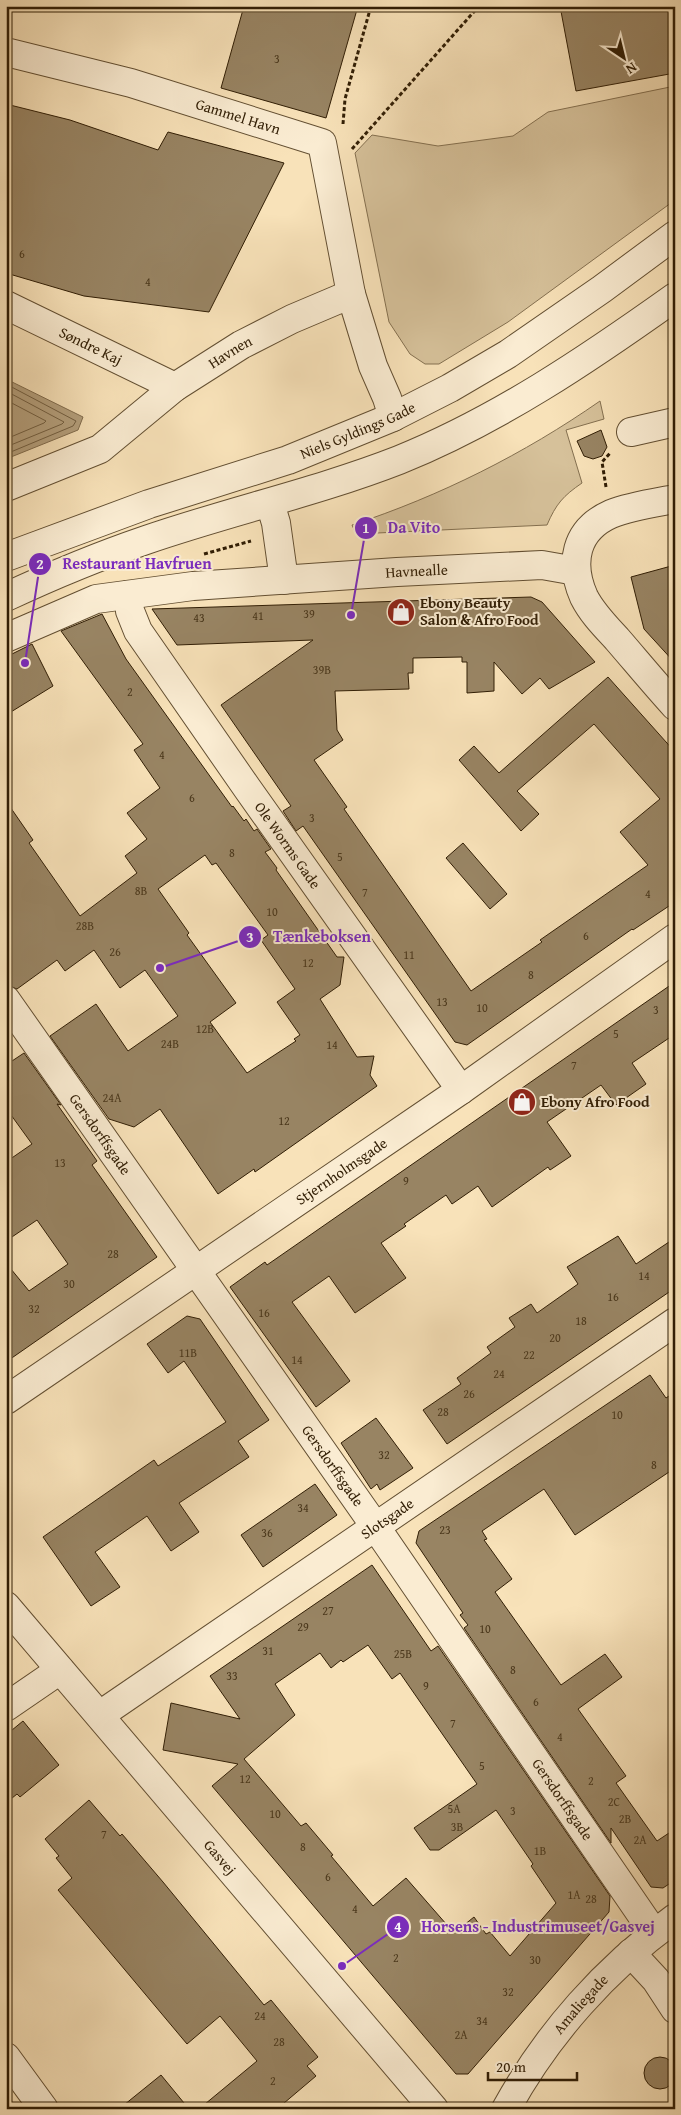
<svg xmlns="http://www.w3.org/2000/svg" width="681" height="2115" viewBox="0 0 681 2115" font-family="'Gentium Book Plus',serif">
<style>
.green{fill:#d6c19a;stroke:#847050}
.water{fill:#b49f7c;stroke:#806b4c}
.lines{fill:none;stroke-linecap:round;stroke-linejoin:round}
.shore{stroke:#725e40;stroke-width:1}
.building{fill:#988463;stroke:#311e05;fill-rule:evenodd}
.minor-casing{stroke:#634f32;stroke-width:30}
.path{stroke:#311e05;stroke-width:3;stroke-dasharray:4 2.5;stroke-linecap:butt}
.minor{stroke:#faecd2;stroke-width:28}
.labels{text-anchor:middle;stroke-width:4;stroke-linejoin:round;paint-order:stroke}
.number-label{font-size:12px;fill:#4b381c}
.street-label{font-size:15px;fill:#311e05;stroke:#faecd2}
.poi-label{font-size:15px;font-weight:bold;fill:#311e05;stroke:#faecd2;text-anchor:start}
.leader{fill:none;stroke:#7b2cbf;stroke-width:2}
.callout-dot{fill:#7b2cbf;stroke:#faecd2;stroke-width:2}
.mark-label{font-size:15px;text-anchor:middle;font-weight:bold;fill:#fff}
.callout-label{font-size:16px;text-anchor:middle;font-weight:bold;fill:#7b2cbf;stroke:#faecd2;stroke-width:4;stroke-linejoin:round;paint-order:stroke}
</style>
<rect width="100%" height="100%" fill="#f8e2b9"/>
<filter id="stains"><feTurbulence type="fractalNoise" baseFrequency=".004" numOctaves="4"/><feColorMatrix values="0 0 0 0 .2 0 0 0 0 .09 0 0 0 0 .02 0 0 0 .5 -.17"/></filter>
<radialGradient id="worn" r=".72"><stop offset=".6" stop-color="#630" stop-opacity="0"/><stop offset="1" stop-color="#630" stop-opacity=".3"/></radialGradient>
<path class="green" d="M675 86V200L508 322 439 364H425L410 354 389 322 355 153 372 135 438 146 513 136 548 112Z
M600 401 604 419 566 430 582 483C563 496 556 504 547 525L356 534 352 525C440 496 524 454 600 401Z"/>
<path class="water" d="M6 379 83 417 78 430 6 459Z"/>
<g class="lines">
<path class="shore" d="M6 384 76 421 73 426 6 454
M6 391 64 422 62 424 6 447
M6 400 46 421 44 423 6 439"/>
</g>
<path class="building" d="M244 6H358L326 118 221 88Z
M560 6H675V73L576 91Z
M6 104 70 120 158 150 168 132 284 163 209 312 84 296 6 273Z
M601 430 607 447 602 456 593 459 584 456 577 441Z
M675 565V663L644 629 631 577Z
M531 597 542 602 595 662 549 689 540 678 522 694 494 662V691L467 693V662H462V657L413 658V673H408L409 689 335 691 337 730 343 740 314 760 347 807 344 809 471 991 542 942 540 940 648 865 620 832 660 799 594 724 517 791 539 814 521 831 459 760 474 746 499 773 608 677 675 752V902L633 930 632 929 467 1045 455 1042 303 826 296 831 283 811 291 806 221 705 313 640 177 645 152 609Z
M102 614 126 659 232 807 233 806 244 821 246 819 254 831 257 829 271 849 265 852 277 868 276 870 337 957H344L340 985 320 999 357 1057 374 1056 370 1075 377 1086 255 1172 254 1169 218 1194 160 1109 134 1127 109 1119 50 1036 96 1004 128 1051 178 1016 145 970 120 988 94 950 65 971 57 960 17 989 6 985V801L33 840 29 843 80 916 137 873 125 856 147 839 127 813 160 788 134 750 143 744 61 631ZM205 855 212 865 216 863 268 935 261 940 295 989 277 1002 300 1035 294 1039 296 1041 247 1073 210 1022 236 1003 187 935 189 933 158 889Z
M32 644 53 686 6 715V657Z
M463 843 507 894 490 909 446 858Z
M675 982V1034L632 1063 646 1084 616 1105 601 1085 547 1122 571 1156 550 1170 548 1167 492 1207 478 1186 452 1204 446 1195 404 1224 406 1226 381 1243 406 1278 355 1313 329 1276 292 1302 350 1381 316 1407 230 1287 265 1262 267 1265Z
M24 1053 61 1105 57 1104 97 1161 92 1165 157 1257 6 1362V1263L29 1291 68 1264 37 1220 6 1241V1162L32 1144 6 1108V1065Z
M618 1236 636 1264 675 1238V1288L447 1444 423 1410 461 1384 457 1378 491 1353 487 1347 515 1327 509 1318 531 1304 537 1313 578 1284 567 1267Z
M187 1316 200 1319 269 1420 238 1441 249 1457 179 1503 199 1532 171 1551 147 1516 95 1552 120 1587 91 1606 43 1537 154 1460 158 1466 226 1422 184 1361 168 1373 147 1344Z
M650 1375 666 1398 675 1392V1468L575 1535 544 1489 482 1531 487 1539 484 1540 512 1579 495 1592 561 1685 605 1654 622 1677 578 1709 626 1776 616 1783 657 1841 675 1829V1880L663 1888 651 1887 611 1828V1843L464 1628 468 1625 460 1615 463 1613 416 1543 419 1531Z
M376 1418 413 1468 380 1490 377 1484 371 1489 341 1443Z
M315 1484 337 1515 263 1567 241 1535Z
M372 1565 431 1651 438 1646 610 1896 609 1912 468 2074H456L212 1786 238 1764 163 1750 171 1703 240 1719 210 1676ZM368 1645 392 1679 400 1673 477 1784 414 1828 430 1850H439L496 1810 533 1864 531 1866 556 1903 510 1956 490 1932 486 1934 474 1917 454 1933 406 1878 373 1906 331 1856 333 1855 306 1823 301 1826 244 1759 295 1715 275 1684 320 1653 331 1668 341 1660 343 1662Z
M23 1721 59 1765 20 1797 17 1794 6 1803V1735Z
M89 1800 120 1836 122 1834 163 1882 264 2005 271 2000 318 2057 307 2066 316 2076 277 2109H199L257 2061 220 2016 187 2044 58 1890 72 1878 56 1858 59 1856 45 1839Z
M644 2073a16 16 0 1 1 32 0a16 16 0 1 1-32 0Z
M161 2075 189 2109H119Z"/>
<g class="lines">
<defs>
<g id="minor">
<path id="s1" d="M6 52 131 83 322 143 351 294"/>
<path id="s2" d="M6 305 175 387"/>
<path d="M631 432 675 422"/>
<path id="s3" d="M6 487 100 449 175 387 241 345 292 319 351 294 373 366 387 398 393 417"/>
<path d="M675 499C654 503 631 506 611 514 575 530 569 563 584 597 592 613 605 626 617 639 636 661 655 684 675 706"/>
<path d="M270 503 276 523 284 580"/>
<path id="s4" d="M6 557 149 504 288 460 393 417 450 388 508 354 602 289 675 235"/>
<path id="s5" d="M128 595 130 611 138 631 247 788 461 1090"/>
<path d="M6 597C51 576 99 556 146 540 230 511 317 492 399 460 498 420 588 359 675 297"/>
<path id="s6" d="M6 638 96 599 193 586 397 572 542 565 576 571"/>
<path id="s7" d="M6 1000 375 1526 654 1933"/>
<path id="s8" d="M6 1400 461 1090 675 938"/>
<path id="s9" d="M6 1606 434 2109"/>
<path d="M6 1707 60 1670"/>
<path id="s10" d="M100 1715 675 1322"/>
<path d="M631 1953 656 1980 675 2009"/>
<path d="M6 2057 44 2109"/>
<path id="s11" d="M506 2109C547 2034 606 1968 675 1918"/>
</g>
</defs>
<use href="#minor" class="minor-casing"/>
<path class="path" d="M343 124 345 99 371 6
M352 149 479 6
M606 487 602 462 611 452
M204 554 251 541"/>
<use href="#minor" class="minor"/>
</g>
<defs>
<symbol id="shop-disc" viewBox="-11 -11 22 22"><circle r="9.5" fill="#8f2418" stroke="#faecd2"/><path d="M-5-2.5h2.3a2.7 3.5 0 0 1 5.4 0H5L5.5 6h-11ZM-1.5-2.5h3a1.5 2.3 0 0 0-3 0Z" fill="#fff"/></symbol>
</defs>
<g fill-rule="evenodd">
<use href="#shop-disc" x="385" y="596" width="32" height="32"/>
<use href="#shop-disc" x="506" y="1086" width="32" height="32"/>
</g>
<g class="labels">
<g class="number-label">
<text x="277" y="63">3</text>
<text x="22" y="258">6</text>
<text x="148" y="286">4</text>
<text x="309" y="618">39</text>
<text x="258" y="620">41</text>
<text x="199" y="622">43</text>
<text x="322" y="674">39B</text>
<text x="130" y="696">2</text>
<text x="162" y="759">4</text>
<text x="192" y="802">6</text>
<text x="312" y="822">3</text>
<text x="232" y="857">8</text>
<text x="340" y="861">5</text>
<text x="141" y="895">8B</text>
<text x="365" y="897">7</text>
<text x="648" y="898">4</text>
<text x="272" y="916">10</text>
<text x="85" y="930">28B</text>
<text x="586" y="940">6</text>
<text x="115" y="956">26</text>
<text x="409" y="959">11</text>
<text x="308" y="967">12</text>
<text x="531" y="979">8</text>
<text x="442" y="1006">13</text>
<text x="482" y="1012">10</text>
<text x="656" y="1014">3</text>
<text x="205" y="1033">12B</text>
<text x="616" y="1038">5</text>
<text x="170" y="1048">24B</text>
<text x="332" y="1049">14</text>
<text x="574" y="1070">7</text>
<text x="112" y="1102">24A</text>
<text x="284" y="1125">12</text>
<text x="60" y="1167">13</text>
<text x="406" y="1185">9</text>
<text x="113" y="1258">28</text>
<text x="644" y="1280">14</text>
<text x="69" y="1288">30</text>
<text x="613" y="1301">16</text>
<text x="34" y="1313">32</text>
<text x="264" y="1317">16</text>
<text x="581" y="1325">18</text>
<text x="555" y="1342">20</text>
<text x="188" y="1357">11B</text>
<text x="529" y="1359">22</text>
<text x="297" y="1364">14</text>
<text x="499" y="1378">24</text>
<text x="469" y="1398">26</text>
<text x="443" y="1416">28</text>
<text x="617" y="1419">10</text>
<text x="384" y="1459">32</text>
<text x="654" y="1469">8</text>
<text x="303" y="1512">34</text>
<text x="445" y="1534">23</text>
<text x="267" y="1537">36</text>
<text x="328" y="1615">27</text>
<text x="303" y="1631">29</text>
<text x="485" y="1633">10</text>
<text x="268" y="1655">31</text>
<text x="403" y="1658">25B</text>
<text x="513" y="1674">8</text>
<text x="232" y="1680">33</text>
<text x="426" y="1690">9</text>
<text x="536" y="1706">6</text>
<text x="453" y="1728">7</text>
<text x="560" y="1741">4</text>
<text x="482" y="1770">5</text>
<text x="245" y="1783">12</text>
<text x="591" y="1785">2</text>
<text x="614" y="1806">2C</text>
<text x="454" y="1813">5A</text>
<text x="513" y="1815">3</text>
<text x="275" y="1818">10</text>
<text x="625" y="1823">2B</text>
<text x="457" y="1831">3B</text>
<text x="104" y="1839">7</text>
<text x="640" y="1844">2A</text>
<text x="303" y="1851">8</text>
<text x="540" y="1855">1B</text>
<text x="328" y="1881">6</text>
<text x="574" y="1899">1A</text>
<text x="591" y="1903">28</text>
<text x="355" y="1913">4</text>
<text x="396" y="1962">2</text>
<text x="535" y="1964">30</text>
<text x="508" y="1996">32</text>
<text x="260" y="2020">24</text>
<text x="482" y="2025">34</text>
<text x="461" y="2039">2A</text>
<text x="279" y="2046">28</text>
<text x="273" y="2085">2</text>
</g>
<g class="street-label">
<text dy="5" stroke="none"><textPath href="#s1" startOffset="241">Gammel Havn</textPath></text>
<text dy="5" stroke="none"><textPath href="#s2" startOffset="94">Søndre Kaj</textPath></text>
<text dy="5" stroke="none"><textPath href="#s3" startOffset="264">Havnen</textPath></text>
<text dy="5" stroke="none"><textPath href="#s4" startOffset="374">Niels Gyldings Gade</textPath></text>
<text dy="5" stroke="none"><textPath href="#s6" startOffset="420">Havnealle</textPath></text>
<text dy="5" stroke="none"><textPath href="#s5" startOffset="299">Ole Worms Gade</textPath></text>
<text dy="5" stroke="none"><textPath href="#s7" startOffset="164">Gersdorffsgade</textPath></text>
<text dy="5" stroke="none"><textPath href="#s8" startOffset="406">Stjernholmsgade</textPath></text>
<text dy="5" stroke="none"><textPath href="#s7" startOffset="569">Gersdorffsgade</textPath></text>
<text dy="5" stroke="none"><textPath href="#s10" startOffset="348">Slotsgade</textPath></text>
<text dy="5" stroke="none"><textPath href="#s7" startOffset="974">Gersdorffsgade</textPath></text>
<text dy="5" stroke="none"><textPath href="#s9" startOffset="330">Gasvej</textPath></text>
<text dy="5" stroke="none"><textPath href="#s11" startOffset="129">Amaliegade</textPath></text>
</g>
<g class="poi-label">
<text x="420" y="608">Ebony Beauty<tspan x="420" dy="17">Salon &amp; Afro Food</tspan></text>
<text x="541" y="1107">Ebony Afro Food</text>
</g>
</g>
<path class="leader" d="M351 615L366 528M25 663L40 564M160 968L250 937M342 1966L398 1927"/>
<g class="callout-dot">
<circle cx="351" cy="615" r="5"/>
<circle cx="25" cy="663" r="5"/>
<circle cx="160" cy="968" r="5"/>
<circle cx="342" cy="1966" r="5"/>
<circle cx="366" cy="528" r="12"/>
<circle cx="40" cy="564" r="12"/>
<circle cx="250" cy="937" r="12"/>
<circle cx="398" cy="1927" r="12"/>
</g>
<g class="mark-label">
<text x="366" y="533">1</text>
<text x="40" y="569">2</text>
<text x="250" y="942">3</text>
<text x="398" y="1932">4</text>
</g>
<g class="callout-label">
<text x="414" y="533">Da Vito</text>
<text x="137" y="569">Restaurant Havfruen</text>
<text x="322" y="942">Tænkeboksen</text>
<text x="538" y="1932">Horsens - Industrimuseet/Gasvej</text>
</g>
<rect width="681" height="2115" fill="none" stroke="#f8e2b9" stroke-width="25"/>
<rect x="8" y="8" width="666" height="2100" fill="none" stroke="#311e05" stroke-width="2.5"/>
<rect x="12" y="12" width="656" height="2090" fill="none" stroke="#311e05"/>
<g transform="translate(624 58) rotate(145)" stroke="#faecd2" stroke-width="4" paint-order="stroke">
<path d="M0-4L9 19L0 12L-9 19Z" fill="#311e05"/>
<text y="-8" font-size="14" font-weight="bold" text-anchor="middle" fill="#311e05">N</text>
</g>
<path d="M488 2072v8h89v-8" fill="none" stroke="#311e05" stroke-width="2.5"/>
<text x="496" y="2072" font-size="15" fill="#311e05" stroke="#faecd2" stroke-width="4" paint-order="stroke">20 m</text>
<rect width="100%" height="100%" filter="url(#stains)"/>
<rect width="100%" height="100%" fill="url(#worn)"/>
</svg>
